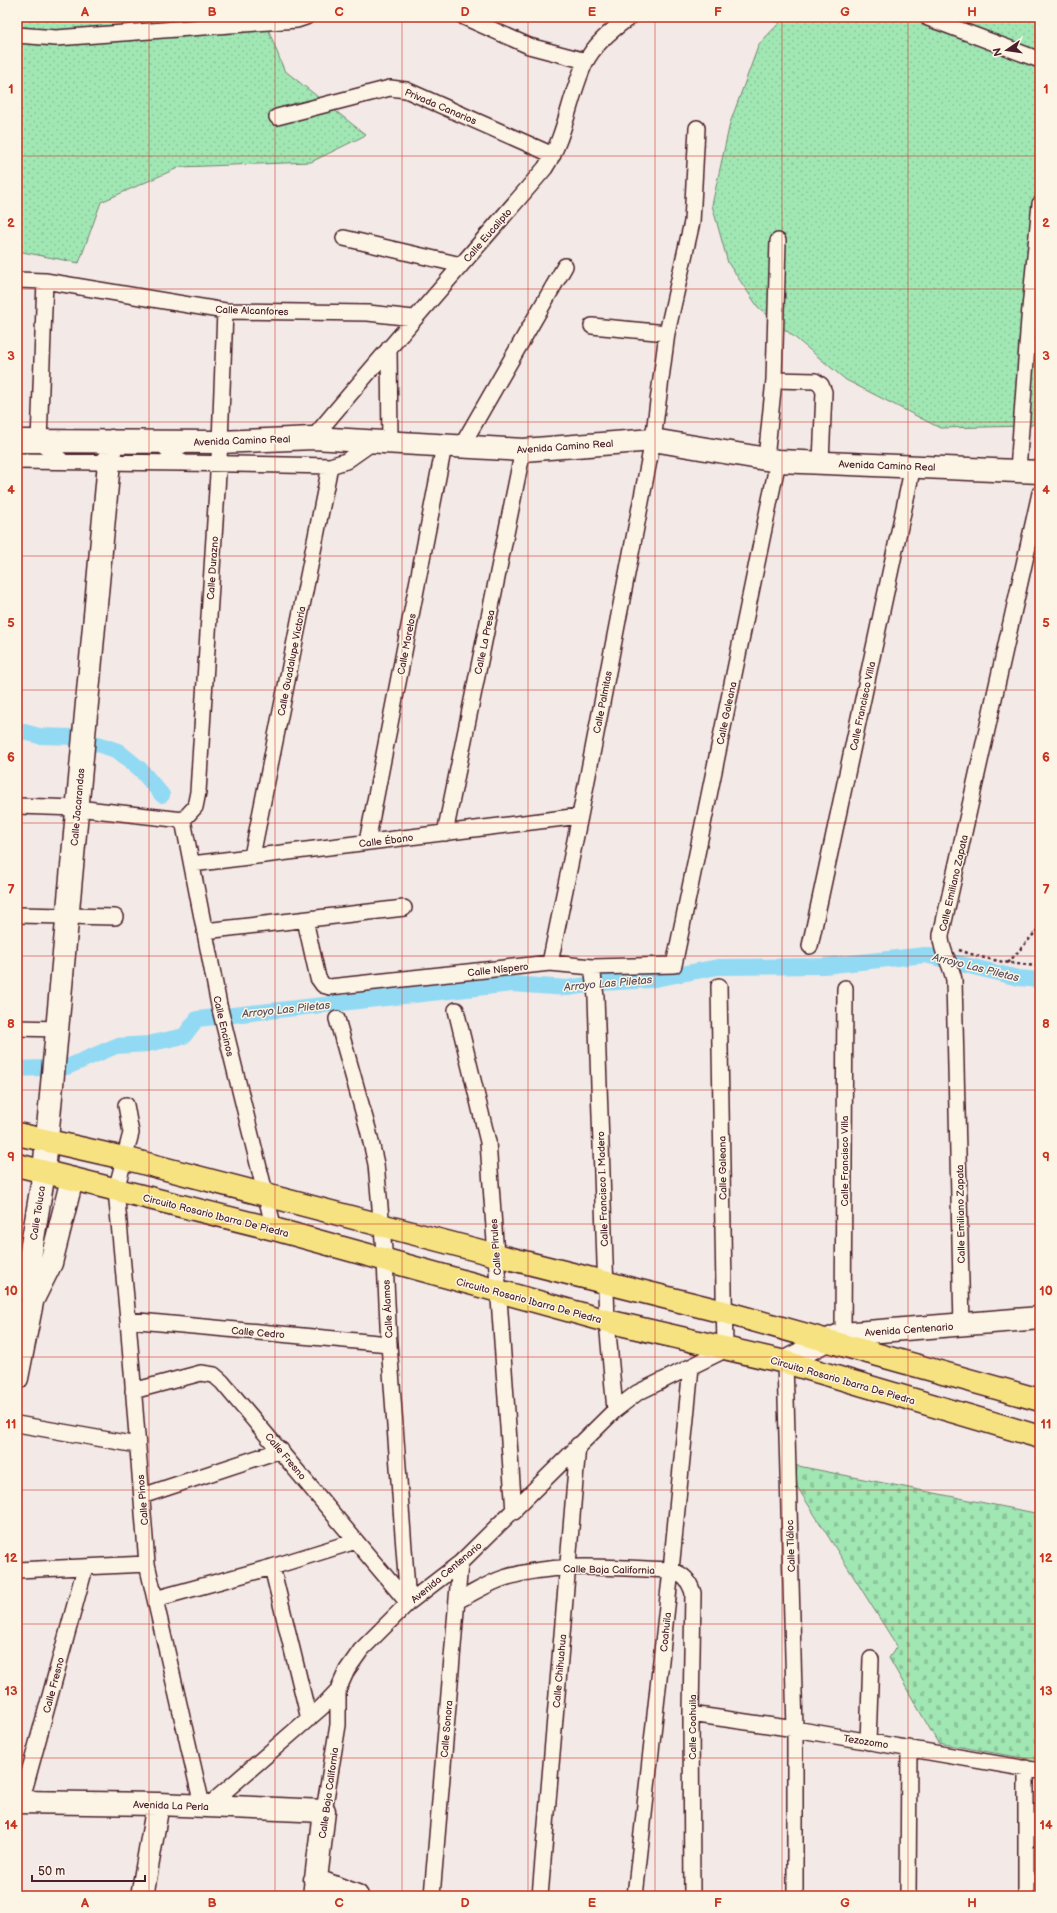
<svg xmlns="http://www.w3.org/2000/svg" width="1057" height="1913" viewBox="0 0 1057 1913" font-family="'Balsamiq Sans',sans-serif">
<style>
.grass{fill:url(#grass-dots);stroke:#758370}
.cemetery{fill:url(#cemetery-stones);stroke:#758370}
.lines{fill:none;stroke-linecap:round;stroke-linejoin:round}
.canal{stroke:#92daf4;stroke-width:16}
.street-casing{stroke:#4a1f2b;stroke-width:18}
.secondary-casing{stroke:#4a1f2b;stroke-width:25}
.primary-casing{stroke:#4a1f2b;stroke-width:25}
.path{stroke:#4a1f2b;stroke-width:2.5;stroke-dasharray:3 3;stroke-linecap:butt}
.street{stroke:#fcf5e5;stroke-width:15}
.secondary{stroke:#fcf5e5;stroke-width:22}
.primary{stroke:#f7e281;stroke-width:22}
.grid{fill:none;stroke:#c8321e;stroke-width:1;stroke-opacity:0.55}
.labels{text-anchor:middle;stroke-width:3;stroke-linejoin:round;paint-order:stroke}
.street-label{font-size:10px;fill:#4a1f2b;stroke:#fcf5e5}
.water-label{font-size:11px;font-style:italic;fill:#5c4e5d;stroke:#fcf5e5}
.neatline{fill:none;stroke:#c8321e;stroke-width:1.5}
.grid-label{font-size:13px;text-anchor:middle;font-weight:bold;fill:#c8321e}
</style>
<defs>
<pattern id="grass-dots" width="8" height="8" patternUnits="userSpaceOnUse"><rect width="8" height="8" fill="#a0e7b4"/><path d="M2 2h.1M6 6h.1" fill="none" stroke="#8bc69b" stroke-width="1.8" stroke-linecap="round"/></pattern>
<pattern id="cemetery-stones" width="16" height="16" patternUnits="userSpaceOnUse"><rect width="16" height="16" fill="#a0e7b4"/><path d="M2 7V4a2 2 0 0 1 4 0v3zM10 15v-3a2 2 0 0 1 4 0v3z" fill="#8bc69b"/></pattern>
</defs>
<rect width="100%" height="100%" fill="#f3e9e6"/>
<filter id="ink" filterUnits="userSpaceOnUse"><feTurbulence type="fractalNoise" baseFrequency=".025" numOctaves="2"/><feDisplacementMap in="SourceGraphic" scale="8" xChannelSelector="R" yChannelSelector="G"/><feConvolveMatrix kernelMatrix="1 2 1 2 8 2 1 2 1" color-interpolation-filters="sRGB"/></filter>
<g filter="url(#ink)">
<path class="grass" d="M17 17H271L269 31 284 70 366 135 311 162 180 167 101 202 79 263 17 251Z
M785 17H1040V420L1030 426 940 428 846 380 758 307 728 263 712 205 730 123 759 44Z"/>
<path class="cemetery" d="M793 1465 1040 1514V1761L938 1743 889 1658 897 1646 791 1477Z"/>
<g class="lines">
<path class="canal" d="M17 730 39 736 74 737
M98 744 118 751 140 769 162 795
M67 1067 116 1046 148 1044 184 1036 197 1019 512 984 567 988 602 983 650 980 718 967 824 966 925 955 1018 978 1040 980
M17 1069 42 1068"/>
<defs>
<path id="street" d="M464 17 529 46 586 61
M928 18 1040 60
M17 35 56 38 297 20 306 17
M277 117 390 88 406 90 553 155
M344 238 461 265
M17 280 45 281 39 441 62 461
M45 281 225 311 368 313 413 318
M592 326 667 333
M389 348 390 443
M774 380 778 241
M313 438C389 347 468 258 545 168 566 136 569 97 585 63 594 45 614 28 630 17
M158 441 183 463 330 466 346 461 373 442
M461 447 565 266
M766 459 774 380 815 381 821 385 824 392 821 462
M17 461 183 463
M1018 470 1029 319 1040 204
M17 806 77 808 183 820
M183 820 195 807 198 792 220 442 225 311
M183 820 219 1005 274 1229
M445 833 523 450
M367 842 444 446
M252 856 330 466
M192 864 580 816
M17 915 115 917
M305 920 318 978 323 985 330 987 550 963 592 967 674 965 778 461
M205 931 404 908
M810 946 913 466
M550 963 580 816 653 440 667 333 692 222 697 128
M592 967 596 997 607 1321 615 1410
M456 1010 488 1142 514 1512
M337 1019 368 1129 376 1164 385 1261 389 1344 408 1603
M17 1028 58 1029
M126 1105 131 1133 116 1190 128 1320 147 1564 202 1805
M17 1308 21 1314
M128 1320 389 1344
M962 1326 954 980C951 963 940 950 941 935L1040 493
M843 1334 845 988
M785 1362 795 1729V1896
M133 1391 201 1373 214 1375 222 1382 408 1603
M17 1424 137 1445
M142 1496 281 1450
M272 1567 309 1719
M17 1570 147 1564
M155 1599 272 1567 356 1541
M457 1601C472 1594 488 1583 504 1578 558 1561 615 1568 671 1570 684 1575 689 1580 693 1593L691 1714 692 1896
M691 1714 795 1729 1040 1771
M868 1742 871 1659
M21 1802 85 1568
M208 1806 322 1707 338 1690 347 1670 361 1650 408 1603 460 1563 615 1410 637 1393 725 1350 719 986
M324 1811 338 1725V1690
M432 1896 460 1563
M540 1896 578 1445
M635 1896 671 1570 691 1367
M908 1896 909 1748
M1026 1896V1768"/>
<path id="secondary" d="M17 441 220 442 313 438 523 450 653 440 778 461 1040 472
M33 1299 51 1263 72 1179
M785 1362 825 1341 843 1334 1040 1318
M17 1378 32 1302 30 1257 44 1172 111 441
M17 1802 158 1804 324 1811 314 1896
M315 1880 357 1896
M142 1896 158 1804"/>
<path id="primary" d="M17 1134 124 1158 496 1255 724 1312 1040 1400
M17 1165 274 1229 607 1321 785 1362 1040 1437"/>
</defs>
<use href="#street" class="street-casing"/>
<use href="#secondary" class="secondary-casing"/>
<use href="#primary" class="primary-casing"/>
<path class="path" d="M959 950C987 960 1010 964 1040 966
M1008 963 1040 927"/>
<use href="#street" class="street"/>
<use href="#secondary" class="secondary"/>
<use href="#primary" class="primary"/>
</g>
</g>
<path class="grid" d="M149 17V1896M275 17V1896M402 17V1896M528 17V1896M655 17V1896M782 17V1896M908 17V1896M17 156H1040M17 289H1040M17 422H1040M17 556H1040M17 690H1040M17 823H1040M17 956H1040M17 1090H1040M17 1224H1040M17 1357H1040M17 1490H1040M17 1624H1040M17 1758H1040"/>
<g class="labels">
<g class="street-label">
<text transform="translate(441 106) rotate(23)" y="4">Privada Canarios</text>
<text transform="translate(487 235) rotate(-49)" y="4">Calle Eucalipto</text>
<text transform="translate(252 310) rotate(2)" y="4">Calle Alcanfores</text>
<text transform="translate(242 440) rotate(-2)" y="4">Avenida Camino Real</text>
<text transform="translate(565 446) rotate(-4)" y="4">Avenida Camino Real</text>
<text transform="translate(887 465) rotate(2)" y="4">Avenida Camino Real</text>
<text transform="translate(212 568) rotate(-86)" y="4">Calle Durazno</text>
<text transform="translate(484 642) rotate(-78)" y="4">Calle La Presa</text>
<text transform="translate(406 644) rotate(-79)" y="4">Calle Morelos</text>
<text transform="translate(291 661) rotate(-79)" y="4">Calle Guadalupe Victoria</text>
<text transform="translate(602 702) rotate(-79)" y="4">Calle Palmitas</text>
<text transform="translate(862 706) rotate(-78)" y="4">Calle Francisco Villa</text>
<text transform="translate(726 713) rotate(-78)" y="4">Calle Galeana</text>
<text transform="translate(77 807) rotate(-85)" y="4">Calle Jacarandas</text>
<text transform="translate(386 840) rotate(-7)" y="4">Calle Ébano</text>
<text transform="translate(953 883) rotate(-77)" y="4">Calle Emiliano Zapata</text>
<text transform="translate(498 969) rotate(-6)" y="4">Calle Níspero</text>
<text transform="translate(224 1026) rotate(77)" y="4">Calle Encinos</text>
<text transform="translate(844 1161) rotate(-90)" y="4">Calle Francisco Villa</text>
<text transform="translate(722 1168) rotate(-91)" y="4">Calle Galeana</text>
<text transform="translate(602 1189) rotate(-92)" y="4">Calle Francisco I. Madero</text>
<text transform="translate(37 1213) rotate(-81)" y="4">Calle Toluca</text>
<text transform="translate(960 1214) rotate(-91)" y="4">Calle Emiliano Zapata</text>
<text transform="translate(216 1215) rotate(14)" y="4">Circuito Rosario Ibarra De Piedra</text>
<text transform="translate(495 1247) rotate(-94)" y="4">Calle Pirules</text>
<text transform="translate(529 1300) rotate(15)" y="4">Circuito Rosario Ibarra De Piedra</text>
<text transform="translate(387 1309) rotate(-93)" y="4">Calle Álamos</text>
<text transform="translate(909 1329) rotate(-4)" y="4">Avenida Centenario</text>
<text transform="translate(258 1332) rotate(5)" y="4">Calle Cedro</text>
<text transform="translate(843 1380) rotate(16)" y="4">Circuito Rosario Ibarra De Piedra</text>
<text transform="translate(286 1456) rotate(50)" y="4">Calle Fresno</text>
<text transform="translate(142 1500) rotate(-95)" y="4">Calle Pinos</text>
<text transform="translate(790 1546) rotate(-92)" y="4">Calle Tláloc</text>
<text transform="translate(609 1569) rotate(1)" y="4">Calle Baja California</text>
<text transform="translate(446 1572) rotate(-40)" y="4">Avenida Centenario</text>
<text transform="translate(665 1632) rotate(-84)" y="4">Coahuila</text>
<text transform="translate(559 1671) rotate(-85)" y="4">Calle Chihuahua</text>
<text transform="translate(53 1685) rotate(-75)" y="4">Calle Fresno</text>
<text transform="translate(692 1727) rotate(-90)" y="4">Calle Coahuila</text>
<text transform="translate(446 1729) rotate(-85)" y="4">Calle Sonora</text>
<text transform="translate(866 1741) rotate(9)" y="4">Tezozomo</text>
<text transform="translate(328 1793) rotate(-82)" y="4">Calle Baja California</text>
<text transform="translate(171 1805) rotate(2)" y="4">Avenida La Perla</text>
</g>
<g class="water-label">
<text transform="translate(976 967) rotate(14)" y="4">Arroyo Las Piletas</text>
<text transform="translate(608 983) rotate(-5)" y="4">Arroyo Las Piletas</text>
<text transform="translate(286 1009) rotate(-6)" y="4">Arroyo Las Piletas</text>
</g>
</g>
<rect width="1057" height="1913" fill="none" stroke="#fcf5e5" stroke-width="44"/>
<g transform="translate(1007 50) rotate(257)" stroke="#fcf5e5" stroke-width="3" paint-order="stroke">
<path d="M0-3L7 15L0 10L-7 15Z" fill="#4a1f2b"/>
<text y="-6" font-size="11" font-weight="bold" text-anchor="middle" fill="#4a1f2b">N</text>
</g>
<path d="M32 1875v6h113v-6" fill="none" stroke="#4a1f2b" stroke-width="2"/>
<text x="38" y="1875" font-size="12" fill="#4a1f2b" stroke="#fcf5e5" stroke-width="3" paint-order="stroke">50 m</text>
<rect x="22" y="22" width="1013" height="1869" class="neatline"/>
<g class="grid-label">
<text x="85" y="16">A</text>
<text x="212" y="16">B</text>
<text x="339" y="16">C</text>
<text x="465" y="16">D</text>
<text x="592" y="16">E</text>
<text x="718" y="16">F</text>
<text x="845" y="16">G</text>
<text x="972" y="16">H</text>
<text x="11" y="93">1</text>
<text x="1046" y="93">1</text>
<text x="11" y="227">2</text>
<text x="1046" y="227">2</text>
<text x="11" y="360">3</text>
<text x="1046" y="360">3</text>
<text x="11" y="494">4</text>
<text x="1046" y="494">4</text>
<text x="11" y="627">5</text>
<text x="1046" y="627">5</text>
<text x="11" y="761">6</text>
<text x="1046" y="761">6</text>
<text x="11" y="894">7</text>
<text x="1046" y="894">7</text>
<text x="11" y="1028">8</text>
<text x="1046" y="1028">8</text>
<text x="11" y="1161">9</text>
<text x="1046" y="1161">9</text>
<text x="11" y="1295">10</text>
<text x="1046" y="1295">10</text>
<text x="11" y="1428">11</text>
<text x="1046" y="1428">11</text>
<text x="11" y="1562">12</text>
<text x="1046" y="1562">12</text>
<text x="11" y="1695">13</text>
<text x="1046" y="1695">13</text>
<text x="11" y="1829">14</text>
<text x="1046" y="1829">14</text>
<text x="85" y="1907">A</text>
<text x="212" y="1907">B</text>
<text x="339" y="1907">C</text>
<text x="465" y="1907">D</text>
<text x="592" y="1907">E</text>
<text x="718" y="1907">F</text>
<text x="845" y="1907">G</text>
<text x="972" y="1907">H</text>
</g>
</svg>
